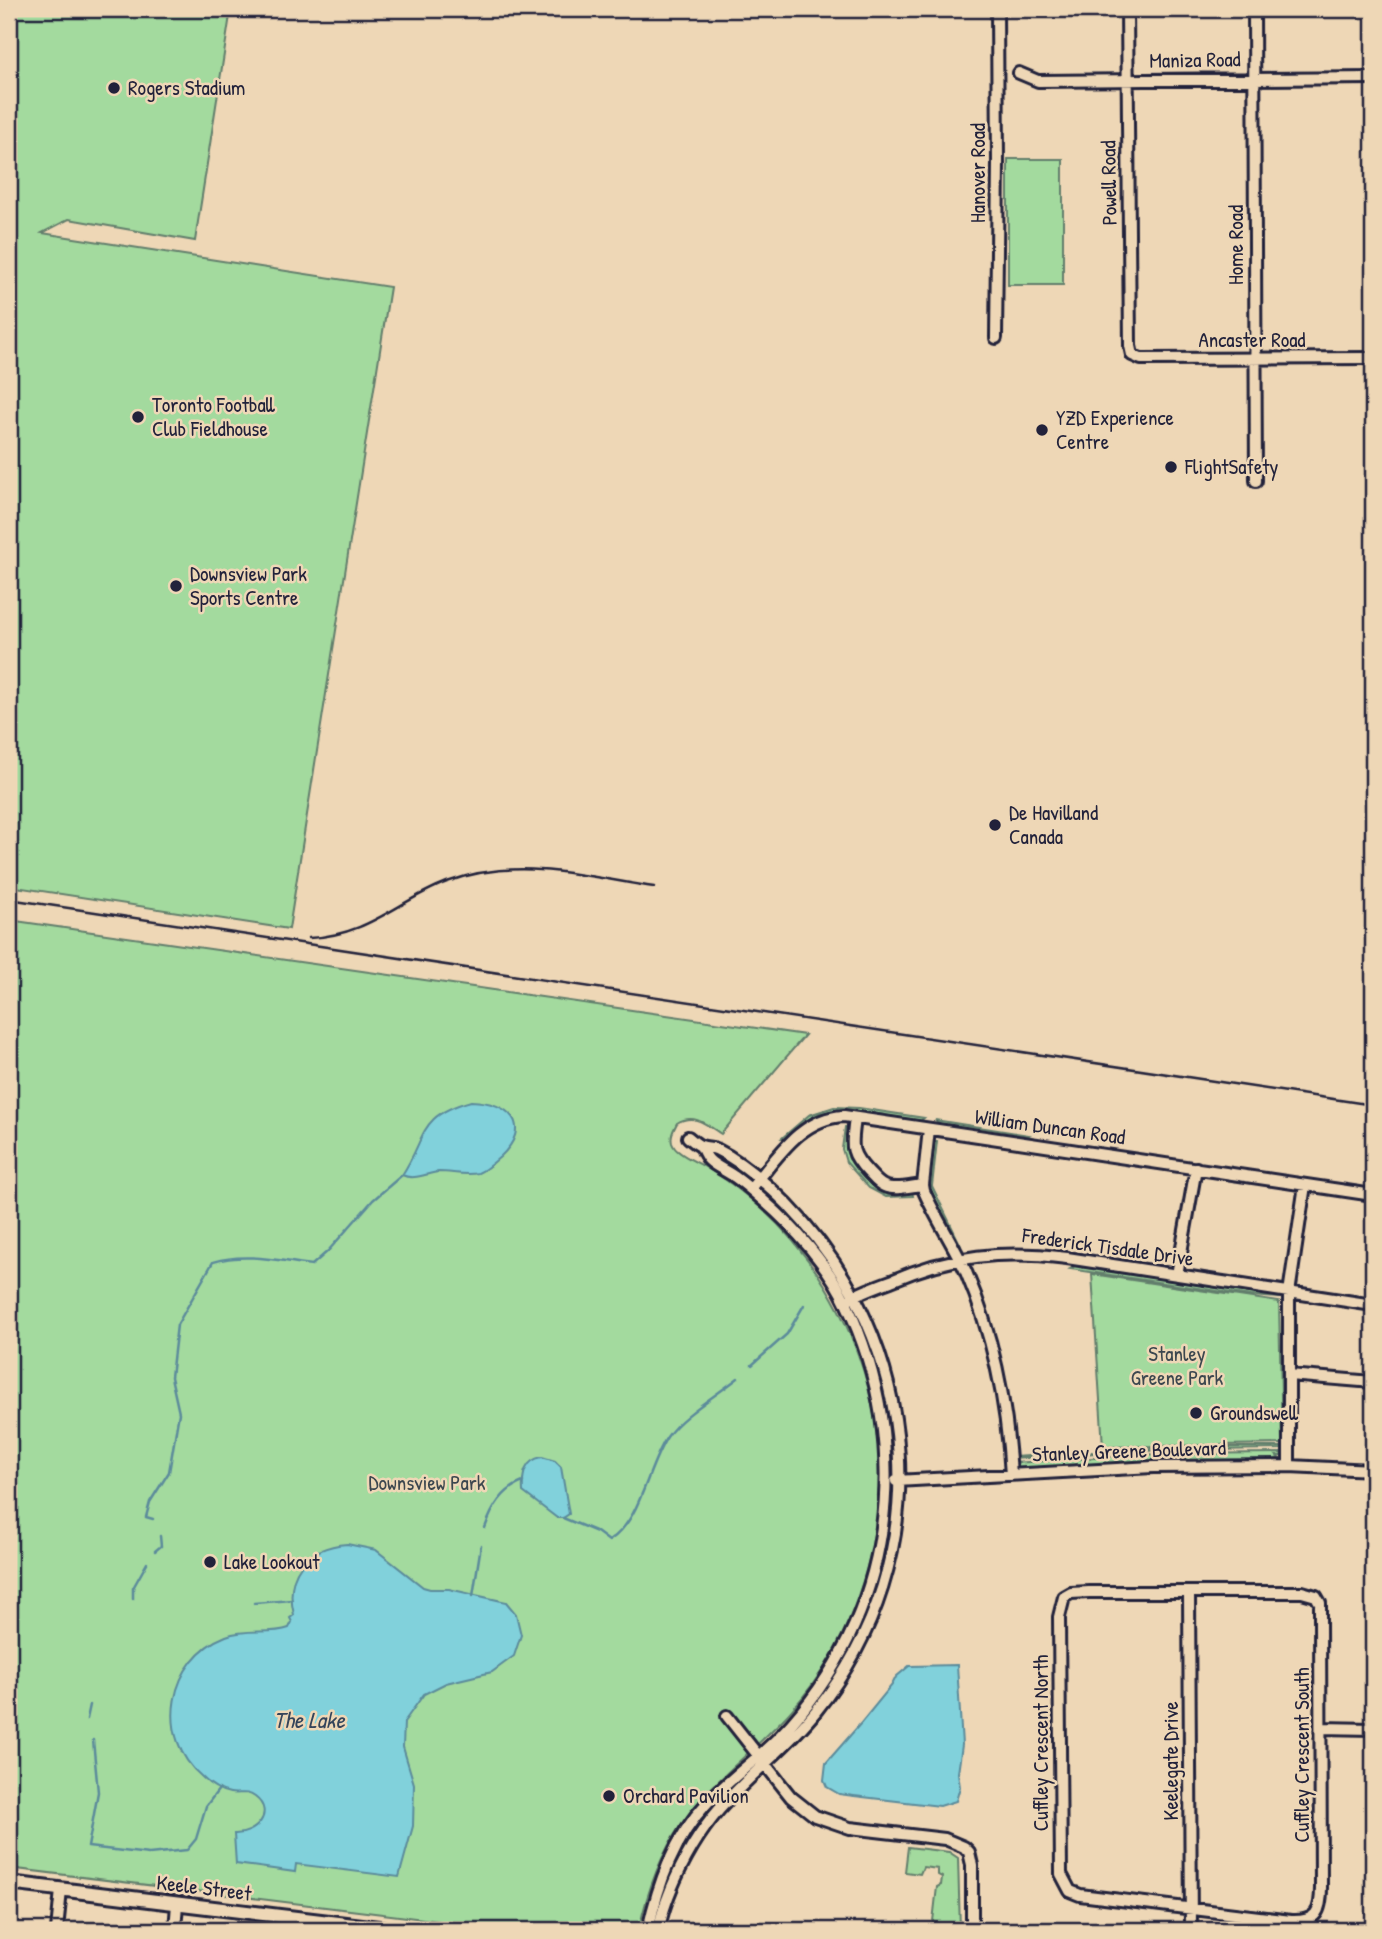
<svg xmlns="http://www.w3.org/2000/svg" width="1382" height="1939" viewBox="0 0 1382 1939" font-family="'Patrick Hand',sans-serif">
<style>
.green{fill:#a3da9e;stroke:#627e6c;stroke-width:2}
.water{fill:#81d1db;stroke:#5b8b9b;stroke-width:2}
.lines{fill:none;stroke-linecap:round;stroke-linejoin:round}
.stream{stroke:#5b8b9b;stroke-width:2.5}
.minor-casing{stroke:#22223b;stroke-width:16}
.major-casing{stroke:#22223b;stroke-width:18}
.minor{stroke:#eed7b6;stroke-width:10}
.major{stroke:#eed7b6;stroke-width:12}
.rail{stroke:#22223b;stroke-width:2.5}
.poi-dot{fill:#22223b;stroke:#eed7b6;stroke-width:2.5}
.labels{text-anchor:middle;stroke-width:5;stroke-linejoin:round;paint-order:stroke}
.street-label{font-size:21px;fill:#22223b;stroke:#eed7b6}
.poi-label{font-size:21px;fill:#22223b;stroke:#eed7b6;text-anchor:start}
.park-label{font-size:21px;fill:#3c474f;stroke:#eed7b6}
.water-label{font-size:23px;font-style:italic;fill:#35455b;stroke:#eed7b6}
</style>
<rect width="100%" height="100%" fill="#eed7b6"/>
<filter id="ink" filterUnits="userSpaceOnUse"><feTurbulence type="fractalNoise" baseFrequency=".0143" numOctaves="2"/><feDisplacementMap in="SourceGraphic" scale="14" xChannelSelector="R" yChannelSelector="G"/><feConvolveMatrix kernelMatrix="1 2 1 2 8 2 1 2 1" color-interpolation-filters="sRGB"/></filter>
<g filter="url(#ink)">
<path class="green" d="M9 9H231L195 241 69 219 42 233 390 287 289 929 9 886Z
M1008 159H1063V285H1008Z
M9 920 805 1035 721 1134C706 1124 694 1113 677 1123 674 1129 670 1135 672 1143 673 1146 676 1150 678 1151 687 1159 700 1163 710 1170 728 1180 745 1194 761 1208 825 1266 866 1348 877 1433 888 1531 857 1640 789 1713 755 1750 712 1781 682 1823 660 1855 647 1892 639 1930H513L9 1868Z
M834 1107 859 1108 924 1118 919 1122C887 1117 844 1102 814 1116 803 1121 796 1130 787 1138H782L809 1115Z
M935 1120 1029 1135 1025 1137 942 1125Z
M845 1127H848L846 1148 849 1159 872 1186 888 1194 912 1192 913 1196 886 1197 869 1188 846 1162 842 1149Z
M934 1141H937L932 1186 961 1246 958 1248 929 1188Z
M1075 1266 1278 1297 1281 1298 1250 1296 1070 1269Z
M1092 1274 1279 1302 1282 1444 1103 1447Z
M1174 1447H1284V1449L1123 1451 1014 1459V1457Z
M1283 1453 1281 1456H1277L1279 1458 1273 1460 1146 1461 1022 1469 1017 1468 1014 1463 1157 1454Z
M890 1501 893 1502C889 1558 873 1613 845 1662 833 1683 815 1703 801 1724L798 1722C851 1658 883 1584 890 1501Z
M908 1847 949 1852 958 1858 960 1930H932L937 1887 941 1885 942 1877 938 1875V1869L923 1867 920 1874 905 1872Z"/>
<path class="water" d="M471 1101C509 1102 534 1125 500 1157 494 1162 486 1170 478 1173 465 1176 452 1172 439 1172 427 1173 414 1181 402 1175 428 1135 417 1116 471 1101Z
M542 1457 555 1461 561 1467 569 1514 563 1518H557L523 1492C522 1476 524 1460 542 1457Z
M347 1544 376 1550 423 1587 430 1589H449L506 1602 516 1614 521 1635 514 1656 492 1672 446 1683 424 1694 404 1722 403 1747 414 1784 413 1826 399 1877 296 1864 295 1872 236 1864 234 1834C255 1835 276 1813 255 1797 246 1790 239 1795 230 1793 220 1791 209 1784 202 1777 154 1737 169 1658 226 1636 247 1628 270 1635 289 1628L292 1622 290 1618 294 1615C284 1574 306 1547 347 1544Z
M957 1665 962 1745 958 1773 960 1787 956 1801 940 1806 854 1796 839 1794 827 1787 824 1780 826 1763 861 1723 892 1685 896 1677 909 1666Z"/>
<g class="lines">
<path class="stream" d="M752 1365 787 1334 804 1305
M563 1518 597 1532 609 1541C642 1519 646 1469 667 1437 681 1416 717 1395 738 1378
M153 1519 146 1517 150 1502 169 1472 179 1413 171 1377 177 1325 213 1262C245 1252 280 1261 312 1265L328 1251 373 1200 402 1175
M485 1528C492 1508 502 1490 523 1482
M155 1551 161 1546 160 1536
M473 1596 481 1545
M133 1599V1588L147 1563
M254 1603 292 1600
M87 1719 90 1705
M93 1740 98 1792 88 1847 149 1854 187 1850 196 1839 206 1806 219 1789"/>
<defs>
<path id="minor" d="M1127 9 1130 346 1132 355 1141 359 1373 358
M1254 9 1256 481
M1019 73 1038 81 1373 78
M996 338 998 164 997 9
M855 1118C852 1145 848 1151 868 1172 873 1177 878 1184 884 1186 895 1191 911 1186 923 1185
M929 1129 923 1185 924 1191C936 1219 954 1245 966 1272 994 1337 1007 1404 1011 1475
M754 1185C779 1155 802 1118 844 1116L1373 1195
M1177 1275 1196 1168
M851 1298C863 1291 877 1286 891 1281 951 1255 1003 1250 1067 1258L1373 1305
M1289 1375 1373 1382
M1289 1466V1293L1305 1185
M896 1481 1153 1467 1289 1466 1373 1470
M1189 1592 1191 1930
M1302 1592 1316 1596 1320 1603V1617L1321 1888C1321 1911 1317 1922 1291 1921L1080 1895 1070 1891 1061 1874 1059 1617 1064 1597 1071 1593 1089 1592Z
M727 1716 791 1797 815 1816 850 1828 945 1839 964 1847 969 1852 972 1865V1930
M1321 1728 1373 1729
M57 1930 61 1890
M175 1930 177 1904
M648 1930C658 1884 674 1838 707 1803 730 1778 758 1759 781 1735 894 1617 915 1448 846 1303 828 1265 795 1228 764 1201 755 1193 745 1184 735 1177 727 1171 716 1167 709 1160 705 1156 703 1150 701 1146
M659 1930C661 1913 668 1896 675 1880 688 1851 705 1824 727 1801 756 1769 790 1744 816 1711 939 1558 923 1344 787 1204 767 1184 742 1162 716 1149 711 1147 706 1148 701 1146 697 1145 692 1140 688 1137"/>
<path id="major" d="M9 1883 395 1930"/>
</defs>
<use href="#minor" class="minor-casing"/>
<use href="#major" class="major-casing"/>
<use href="#minor" class="minor"/>
<use href="#major" class="major"/>
<path class="rail" d="M9 899 1373 1105
M309 938C370 935 397 901 447 882 517 856 583 876 654 887"/>
</g>
</g>
<g class="poi-dot">
<circle cx="114" cy="88" r="7"/>
<circle cx="138" cy="417" r="7"/>
<circle cx="1042" cy="430" r="7"/>
<circle cx="1171" cy="467" r="7"/>
<circle cx="176" cy="586" r="7"/>
<circle cx="995" cy="825" r="7"/>
<circle cx="1196" cy="1413" r="7"/>
<circle cx="210" cy="1562" r="7"/>
<circle cx="609" cy="1796" r="7"/>
</g>
<g class="labels">
<g class="street-label">
<text transform="translate(1195 60) rotate(-1)" y="7">Maniza Road</text>
<text transform="translate(978 173) rotate(-90)" y="7">Hanover Road</text>
<text transform="translate(1109 183) rotate(-91)" y="7">Powell Road</text>
<text transform="translate(1236 245) rotate(-90)" y="7">Home Road</text>
<text x="1252" y="347">Ancaster Road</text>
<text transform="translate(1050 1127) rotate(8)" y="7">William Duncan Road</text>
<text transform="translate(1108 1247) rotate(8)" y="7">Frederick Tisdale Drive</text>
<text transform="translate(1129 1451) rotate(-2)" y="7">Stanley Greene Boulevard</text>
<text transform="translate(1041 1743) rotate(-90)" y="7">Cuffley Crescent North</text>
<text transform="translate(1302 1755) rotate(-90)" y="7">Cuffley Crescent South</text>
<text transform="translate(1171 1761) rotate(-90)" y="7">Keelegate Drive</text>
<text transform="translate(204 1888) rotate(7)" y="7">Keele Street</text>
</g>
<g class="poi-label">
<text x="128" y="95">Rogers Stadium</text>
<text x="152" y="412">Toronto Football<tspan x="152" dy="24">Club Fieldhouse</tspan></text>
<text x="1056" y="425">YZD Experience<tspan x="1056" dy="24">Centre</tspan></text>
<text x="1185" y="474">FlightSafety</text>
<text x="190" y="581">Downsview Park<tspan x="190" dy="24">Sports Centre</tspan></text>
<text x="1009" y="820">De Havilland<tspan x="1009" dy="24">Canada</tspan></text>
<text x="1210" y="1420">Groundswell</text>
<text x="224" y="1569">Lake Lookout</text>
<text x="623" y="1803">Orchard Pavilion</text>
</g>
<g class="park-label">
<text x="1177" y="1361">Stanley<tspan x="1177" dy="24">Greene Park</tspan></text>
<text x="427" y="1490">Downsview Park</text>
</g>
<g class="water-label">
<text x="309" y="1728">The Lake</text>
</g>
</g>
<rect width="1382" height="1939" fill="none" stroke="#eed7b6" stroke-width="35"/>
<rect x="18" y="18" width="1347" height="1904" fill="none" stroke="#22223b" stroke-width="2.5" filter="url(#ink)"/>
</svg>
